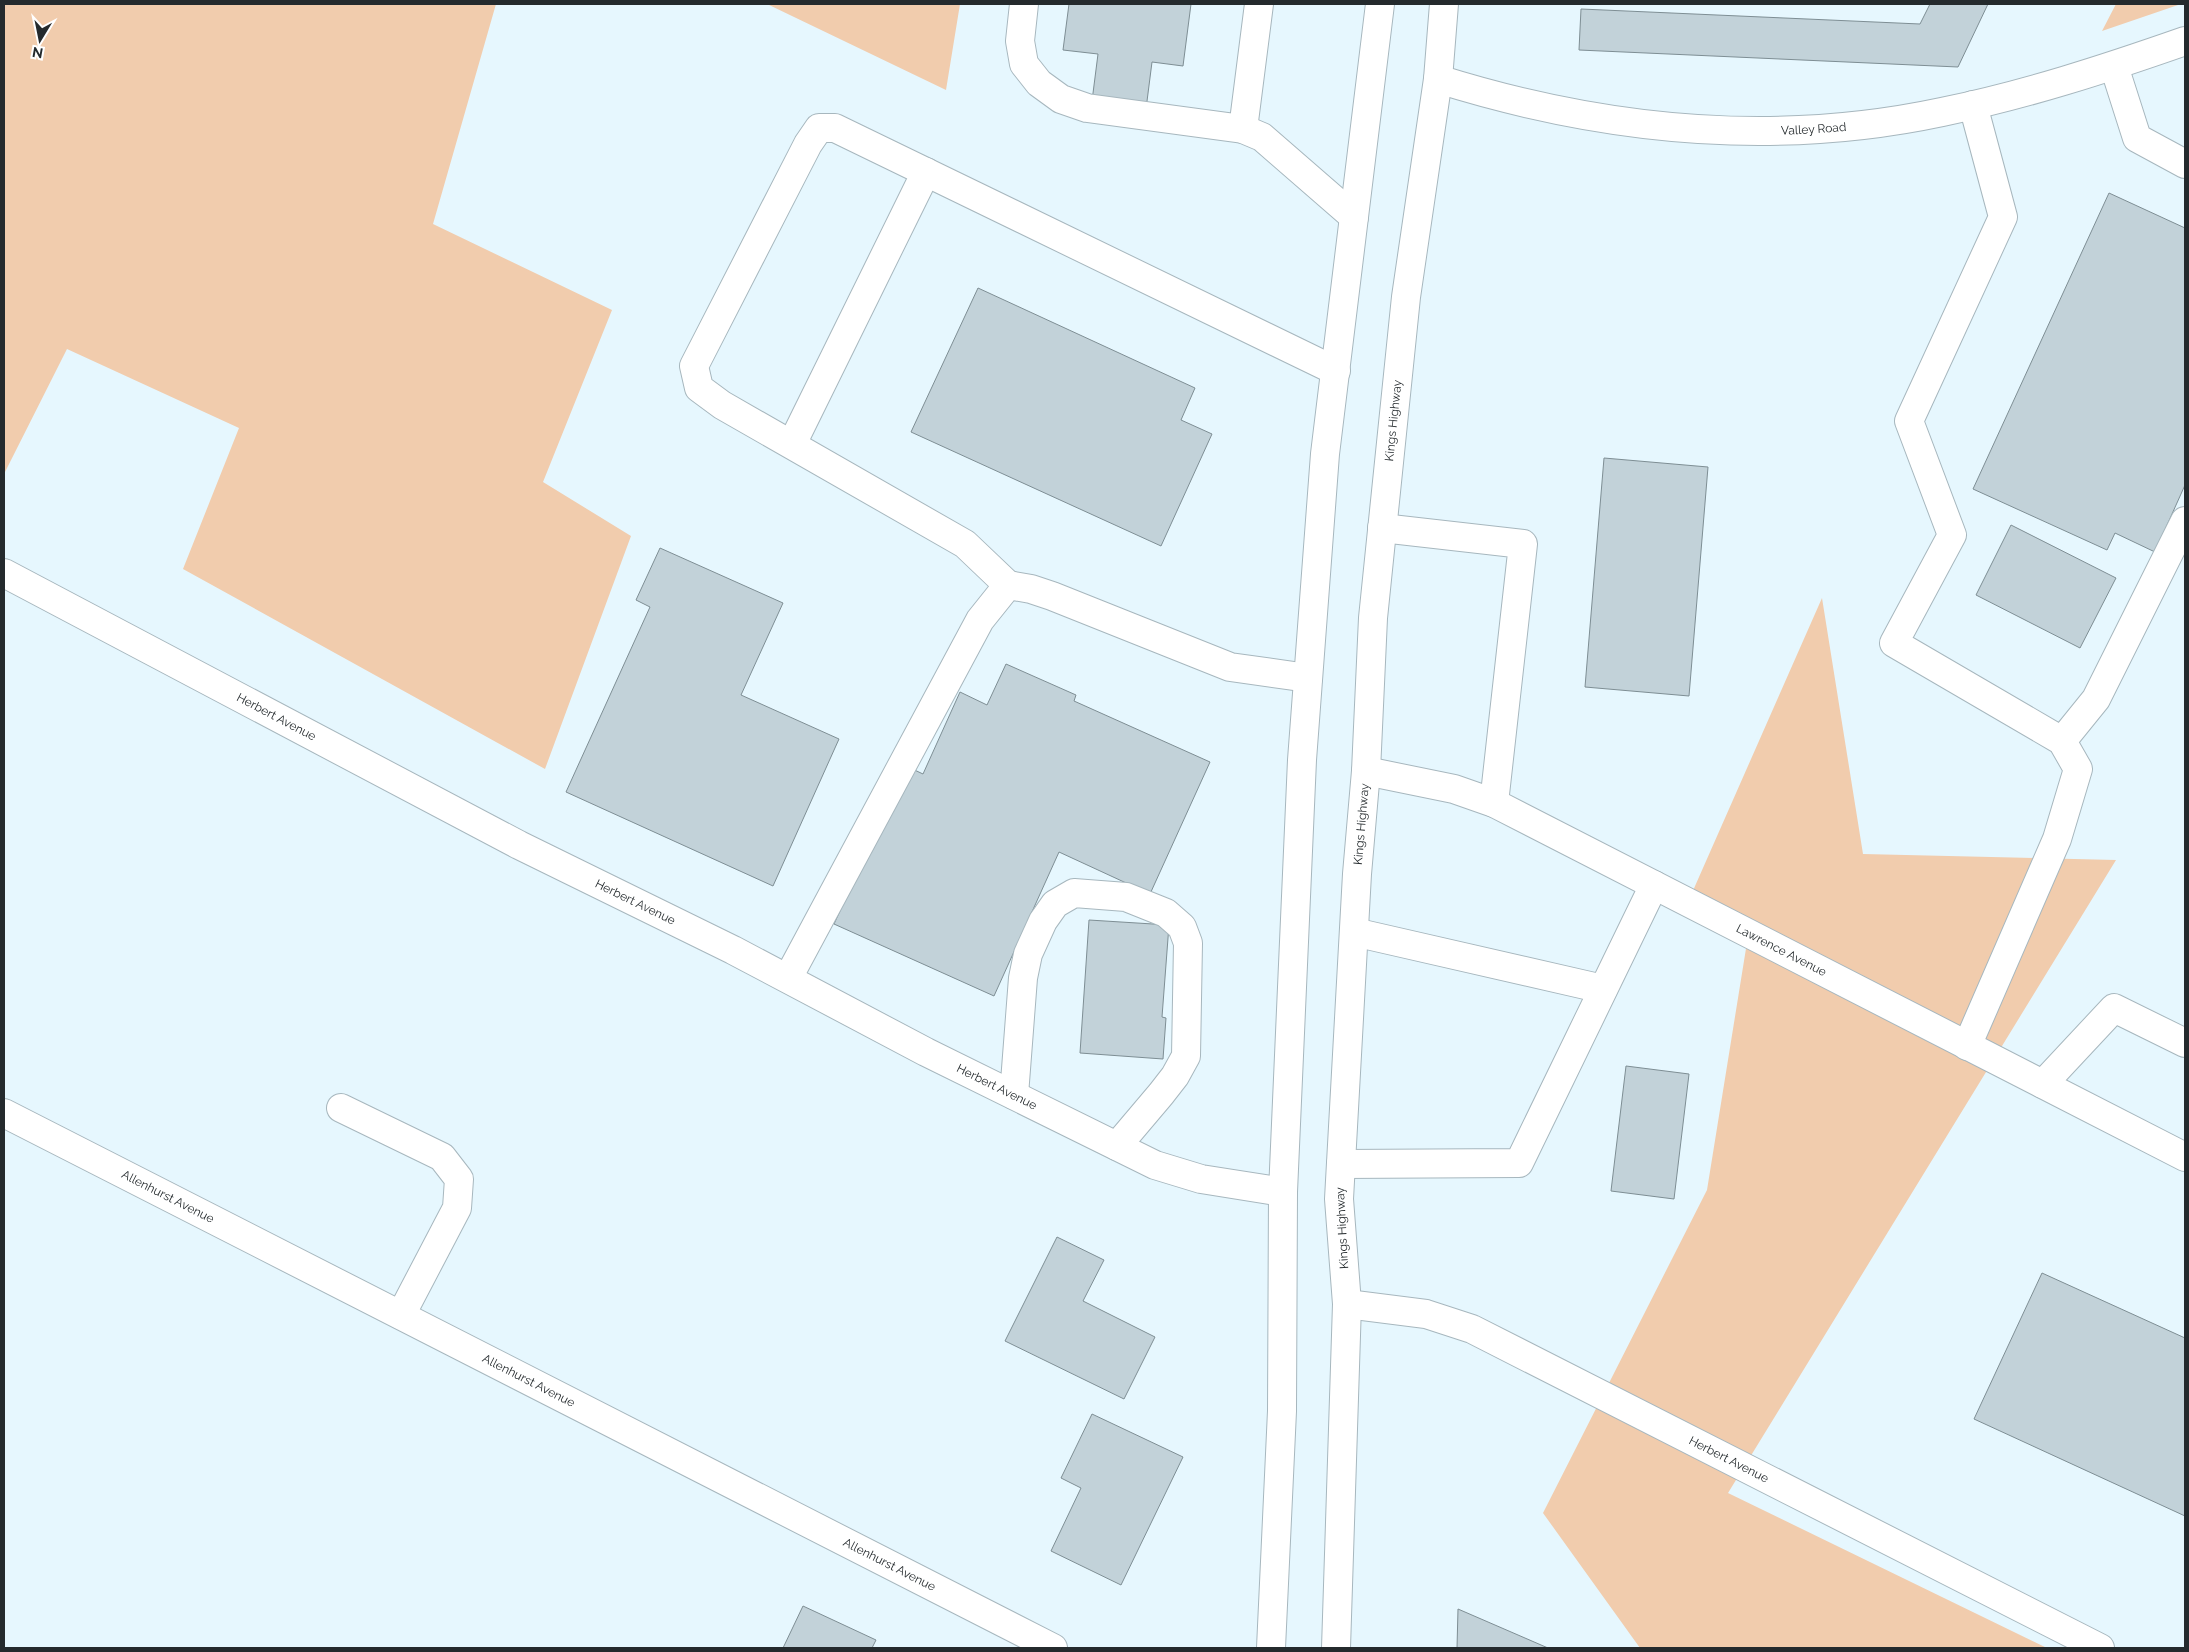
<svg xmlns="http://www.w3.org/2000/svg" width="2189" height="1652" viewBox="0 0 2189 1652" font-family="Raleway,sans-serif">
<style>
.green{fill:#f1ccad}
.building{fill:#c2d2d9;stroke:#7e8e94}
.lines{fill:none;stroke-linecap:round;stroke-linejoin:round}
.minor-casing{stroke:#a7b7be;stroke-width:30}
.major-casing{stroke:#a7b7be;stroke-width:30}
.minor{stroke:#fff;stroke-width:28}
.major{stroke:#fff;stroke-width:28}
.labels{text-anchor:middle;stroke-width:4;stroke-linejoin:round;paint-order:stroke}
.street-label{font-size:12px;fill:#242a2d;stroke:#fff}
</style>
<rect width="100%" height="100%" fill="#e6f7fe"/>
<path class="green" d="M4 4H496L433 224 612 310 543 482 631 536 545 769 183 569 239 428 67 349 4 474Z
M767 4H960L946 90Z
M2116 4H2181L2102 31Z
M1822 598 1863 854 2116 860 1728 1493 2047 1648H1640L1543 1513 1707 1190 1749 930 1688 902Z"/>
<path class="building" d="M1069 4H1191L1183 66 1152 62 1146 109 1092 101 1098 54 1063 50Z
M1930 4H1988L1958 67 1579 50 1581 9 1920 24Z
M2109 193 2185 228V485L2155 552 2115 533 2107 550 1973 489Z
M978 288 1195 388 1181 420 1212 434 1161 546 911 432Z
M1604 458 1708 467 1689 696 1585 687Z
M2011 525 2116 578 2080 648 1976 595Z
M660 548 783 603 741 695 839 739 773 886 566 792 650 607 636 600Z
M1006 664 1076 695 1074 701 1210 762 1150 894 1059 852 994 996 834 924 906 766 923 774 960 692 987 705Z
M1089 920 1169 925 1162 1017 1166 1018 1163 1059 1080 1053Z
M1626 1066 1689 1074 1674 1199 1611 1191Z
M1057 1237 1104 1260 1083 1301 1155 1337 1124 1399 1005 1341Z
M2042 1273 2185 1338V1516L1974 1419Z
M1092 1414 1183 1457 1121 1585 1051 1551 1081 1488 1061 1478Z
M803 1606 876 1640 872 1648H783Z
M1458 1609 1548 1648H1457Z"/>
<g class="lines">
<defs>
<g id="minor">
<path d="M1024 4 1020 41 1024 64 1039 83 1061 99 1087 108 1243 129 1262 137 1354 217"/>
<path d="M2114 66 2137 138 2185 164"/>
<path id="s1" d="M1438 79C1601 130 1773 148 1942 112 2025 95 2105 69 2185 41"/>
<path d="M1243 129 1259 4"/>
<path d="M792 444 926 172"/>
<path d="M1382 528 1523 544 1494 803"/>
<path id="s2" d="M4 573 519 845 733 950 926 1052 1155 1165 1201 1179 1283 1192"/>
<path d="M1008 585 965 544 722 405 699 388 694 366 808 144 819 128H835L1336 371"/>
<path d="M2062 741 2096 699 2185 521"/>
<path id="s3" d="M1366 771 1454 789 1494 803 2185 1157"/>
<path d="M1354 932 1603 989"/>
<path d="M788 978 980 620 1008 585 1031 589 1052 596 1230 667 1308 678"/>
<path d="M1967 1046 2057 839 2078 769 2062 741 1894 643 1952 535 1909 421 2003 217 1973 105"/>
<path d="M2043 1084 2114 1008 2185 1043"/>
<path d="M1014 1095 1023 978 1028 954 1043 921 1055 904 1074 893 1126 897 1166 913 1182 927 1188 943 1186 1056 1175 1076 1161 1094 1117 1146"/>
<path d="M341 1108 442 1157 459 1179 457 1208 401 1315"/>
<path id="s4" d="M4 1113 1053 1648"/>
<path d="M1341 1164 1519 1163 1654 885"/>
<path id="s5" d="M1347 1304 1426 1314 1472 1329 2100 1648"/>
</g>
<g id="major">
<path d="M1271 1648 1282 1411 1283 1192 1302 760 1325 454 1380 4"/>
<path id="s6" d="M1336 1648 1347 1304 1339 1199 1357 874 1366 771 1373 618 1406 297 1438 79 1444 4"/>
</g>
</defs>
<use href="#minor" class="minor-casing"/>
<use href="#major" class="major-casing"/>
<use href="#minor" class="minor"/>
<use href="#major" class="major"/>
</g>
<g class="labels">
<g class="street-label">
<text dy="4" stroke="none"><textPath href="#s1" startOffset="381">Valley Road</textPath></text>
<text dy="4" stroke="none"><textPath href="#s6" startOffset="1230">Kings Highway</textPath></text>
<text dy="4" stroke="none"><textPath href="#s2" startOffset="308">Herbert Avenue</textPath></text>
<text dy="4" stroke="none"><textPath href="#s6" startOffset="825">Kings Highway</textPath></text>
<text dy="4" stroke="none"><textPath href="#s2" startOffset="712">Herbert Avenue</textPath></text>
<text dy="4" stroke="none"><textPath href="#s3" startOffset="455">Lawrence Avenue</textPath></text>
<text dy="4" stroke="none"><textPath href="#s2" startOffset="1118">Herbert Avenue</textPath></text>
<text dy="4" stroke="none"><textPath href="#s4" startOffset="184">Allenhurst Avenue</textPath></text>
<text transform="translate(1342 1228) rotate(-93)" y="4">Kings Highway</text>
<text dy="4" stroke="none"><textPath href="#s4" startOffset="589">Allenhurst Avenue</textPath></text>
<text dy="4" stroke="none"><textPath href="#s5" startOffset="416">Herbert Avenue</textPath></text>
<text dy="4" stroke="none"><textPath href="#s4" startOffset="994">Allenhurst Avenue</textPath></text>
</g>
</g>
<rect width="2189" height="1652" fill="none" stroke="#242a2d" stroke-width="10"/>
<g transform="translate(40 40) rotate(190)" stroke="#ffffff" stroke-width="4" paint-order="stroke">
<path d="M0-4L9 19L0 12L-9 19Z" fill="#242a2d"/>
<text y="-8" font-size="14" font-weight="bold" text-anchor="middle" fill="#242a2d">N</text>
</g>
</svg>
